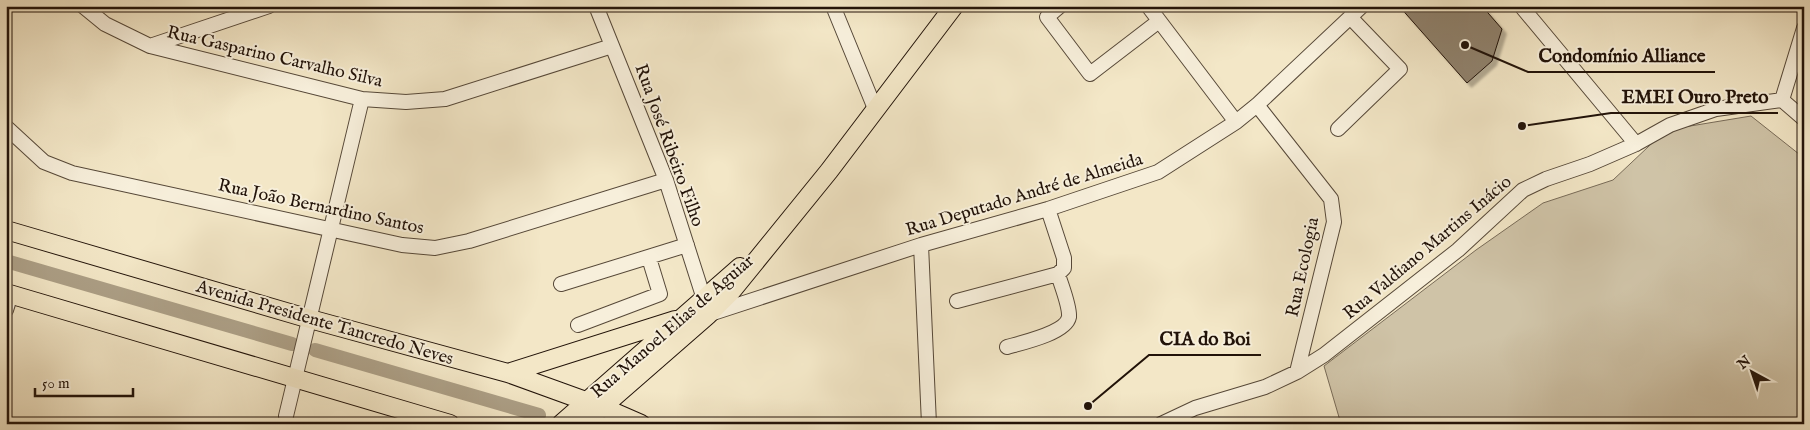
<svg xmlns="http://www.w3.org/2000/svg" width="1810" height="430" viewBox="0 0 1810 430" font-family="'IM FELL English',serif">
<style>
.green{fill:#cfc3a7;stroke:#786b58}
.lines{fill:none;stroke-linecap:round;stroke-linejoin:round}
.canal{stroke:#ac9f86;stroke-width:14}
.building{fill:#8f816c;stroke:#221309;filter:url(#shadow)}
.minor-casing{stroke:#564838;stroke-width:16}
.major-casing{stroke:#221309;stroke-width:20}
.minor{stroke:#f7efdb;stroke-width:14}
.major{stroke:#f3e7c7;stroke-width:18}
.labels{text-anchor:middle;stroke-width:4;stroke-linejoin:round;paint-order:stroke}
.street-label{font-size:18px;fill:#221309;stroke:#f7efdb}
.leader{fill:none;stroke:#221309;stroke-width:2}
.callout-dot{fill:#221309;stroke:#f7efdb;stroke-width:2}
.callout-label{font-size:19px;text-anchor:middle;font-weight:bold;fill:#221309;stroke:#f7efdb;stroke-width:4;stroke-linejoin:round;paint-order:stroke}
</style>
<defs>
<filter id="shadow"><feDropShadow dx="4.5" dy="4.5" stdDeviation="1" flood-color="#0004"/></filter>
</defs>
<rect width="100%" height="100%" fill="#f3e7c7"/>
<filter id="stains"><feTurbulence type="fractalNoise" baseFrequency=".004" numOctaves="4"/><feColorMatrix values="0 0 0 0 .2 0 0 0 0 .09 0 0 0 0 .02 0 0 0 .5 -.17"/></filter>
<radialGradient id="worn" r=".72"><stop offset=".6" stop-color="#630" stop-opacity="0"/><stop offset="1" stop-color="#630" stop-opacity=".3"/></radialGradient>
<path class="green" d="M1751 116 1804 158V424H1341L1324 366 1476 250 1543 203 1613 180 1666 130Z"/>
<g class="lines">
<path class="canal" d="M6 261 292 344
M315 350 539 415"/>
</g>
<path class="building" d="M1399 6H1482L1502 29 1492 61 1467 83Z"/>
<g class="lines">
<defs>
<path id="minor" d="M83 6 105 24 150 46 362 99 406 102 445 99 612 46
M596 6 666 180 704 299
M833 6 876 111
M1060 6 1047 17 1090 74 1159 21
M1148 6 1236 122
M1521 6 1636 144
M150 46 269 6
M1782 100 1804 28
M1782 100 1804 119
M1257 105 1331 199 1334 222 1297 372
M6 127 44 162 72 173 402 245 435 248 469 241 666 180
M1338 129 1400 69 1350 17
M921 245 929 424
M561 284 687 245
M957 301 1058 274 1064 268V258L1048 209
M6 310 11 294
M710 314 921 245 1048 209 1158 172 1236 122 1257 105 1362 6
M578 325 660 294 649 258
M1007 347C1021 343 1066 333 1069 317 1070 306 1061 285 1058 274
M286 416 362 99
M1161 424 1195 408 1265 387 1297 372 1324 355 1458 250 1523 190 1546 179 1590 164 1636 144 1670 125 1716 109 1782 100"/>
<path id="major" d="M6 230 310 319 508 373 602 407 641 424
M6 293 450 424
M508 373 675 320
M561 424 740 267
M583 424 708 315 730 293 829 171 954 6"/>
</defs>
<use href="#minor" class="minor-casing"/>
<use href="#major" class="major-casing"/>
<use href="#minor" class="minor"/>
<use href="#major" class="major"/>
</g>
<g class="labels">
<g class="street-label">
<text transform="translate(275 56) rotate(13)" y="6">Rua Gasparino Carvalho Silva</text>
<text transform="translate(670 145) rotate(70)" y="6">Rua José Ribeiro Filho</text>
<text transform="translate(1024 194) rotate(-17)" y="6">Rua Deputado André de Almeida</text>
<text transform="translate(321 206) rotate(12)" y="6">Rua João Bernardino Santos</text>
<text transform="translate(1427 247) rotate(-40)" y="6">Rua Valdiano Martins Inácio</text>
<text transform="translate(1302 267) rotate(-78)" y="6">Rua Ecologia</text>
<text transform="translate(325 322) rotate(16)" y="6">Avenida Presidente Tancredo Neves</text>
<text transform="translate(672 326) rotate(-41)" y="6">Rua Manoel Elias de Aguiar</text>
</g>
</g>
<path class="leader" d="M1465 45L1528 72H1715M1522 126L1611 113H1778M1088 406L1149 355H1261"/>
<g class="callout-dot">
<circle cx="1465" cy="45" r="5"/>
<circle cx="1522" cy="126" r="5"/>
<circle cx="1088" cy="406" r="5"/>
</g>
<g class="callout-label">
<text x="1622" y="62">Condomínio Alliance</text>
<text x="1695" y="103">EMEI Ouro Preto</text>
<text x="1205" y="345">CIA do Boi</text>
</g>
<rect width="1810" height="430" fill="none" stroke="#f3e7c7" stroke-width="25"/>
<rect x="8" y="8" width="1795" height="415" fill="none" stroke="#221309" stroke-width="2.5"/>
<rect x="12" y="12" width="1785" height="405" fill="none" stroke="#221309"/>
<g transform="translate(1752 372) rotate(320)" stroke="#f7efdb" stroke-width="4" paint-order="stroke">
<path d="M0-4L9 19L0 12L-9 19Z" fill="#221309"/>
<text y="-8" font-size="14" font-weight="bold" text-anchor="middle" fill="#221309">N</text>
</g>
<path d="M35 388v8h98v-8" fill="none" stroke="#221309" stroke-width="2.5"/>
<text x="42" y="388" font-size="15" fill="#221309" stroke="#f7efdb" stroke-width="4" paint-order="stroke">50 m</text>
<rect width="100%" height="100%" filter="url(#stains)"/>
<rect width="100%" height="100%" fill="url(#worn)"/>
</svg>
